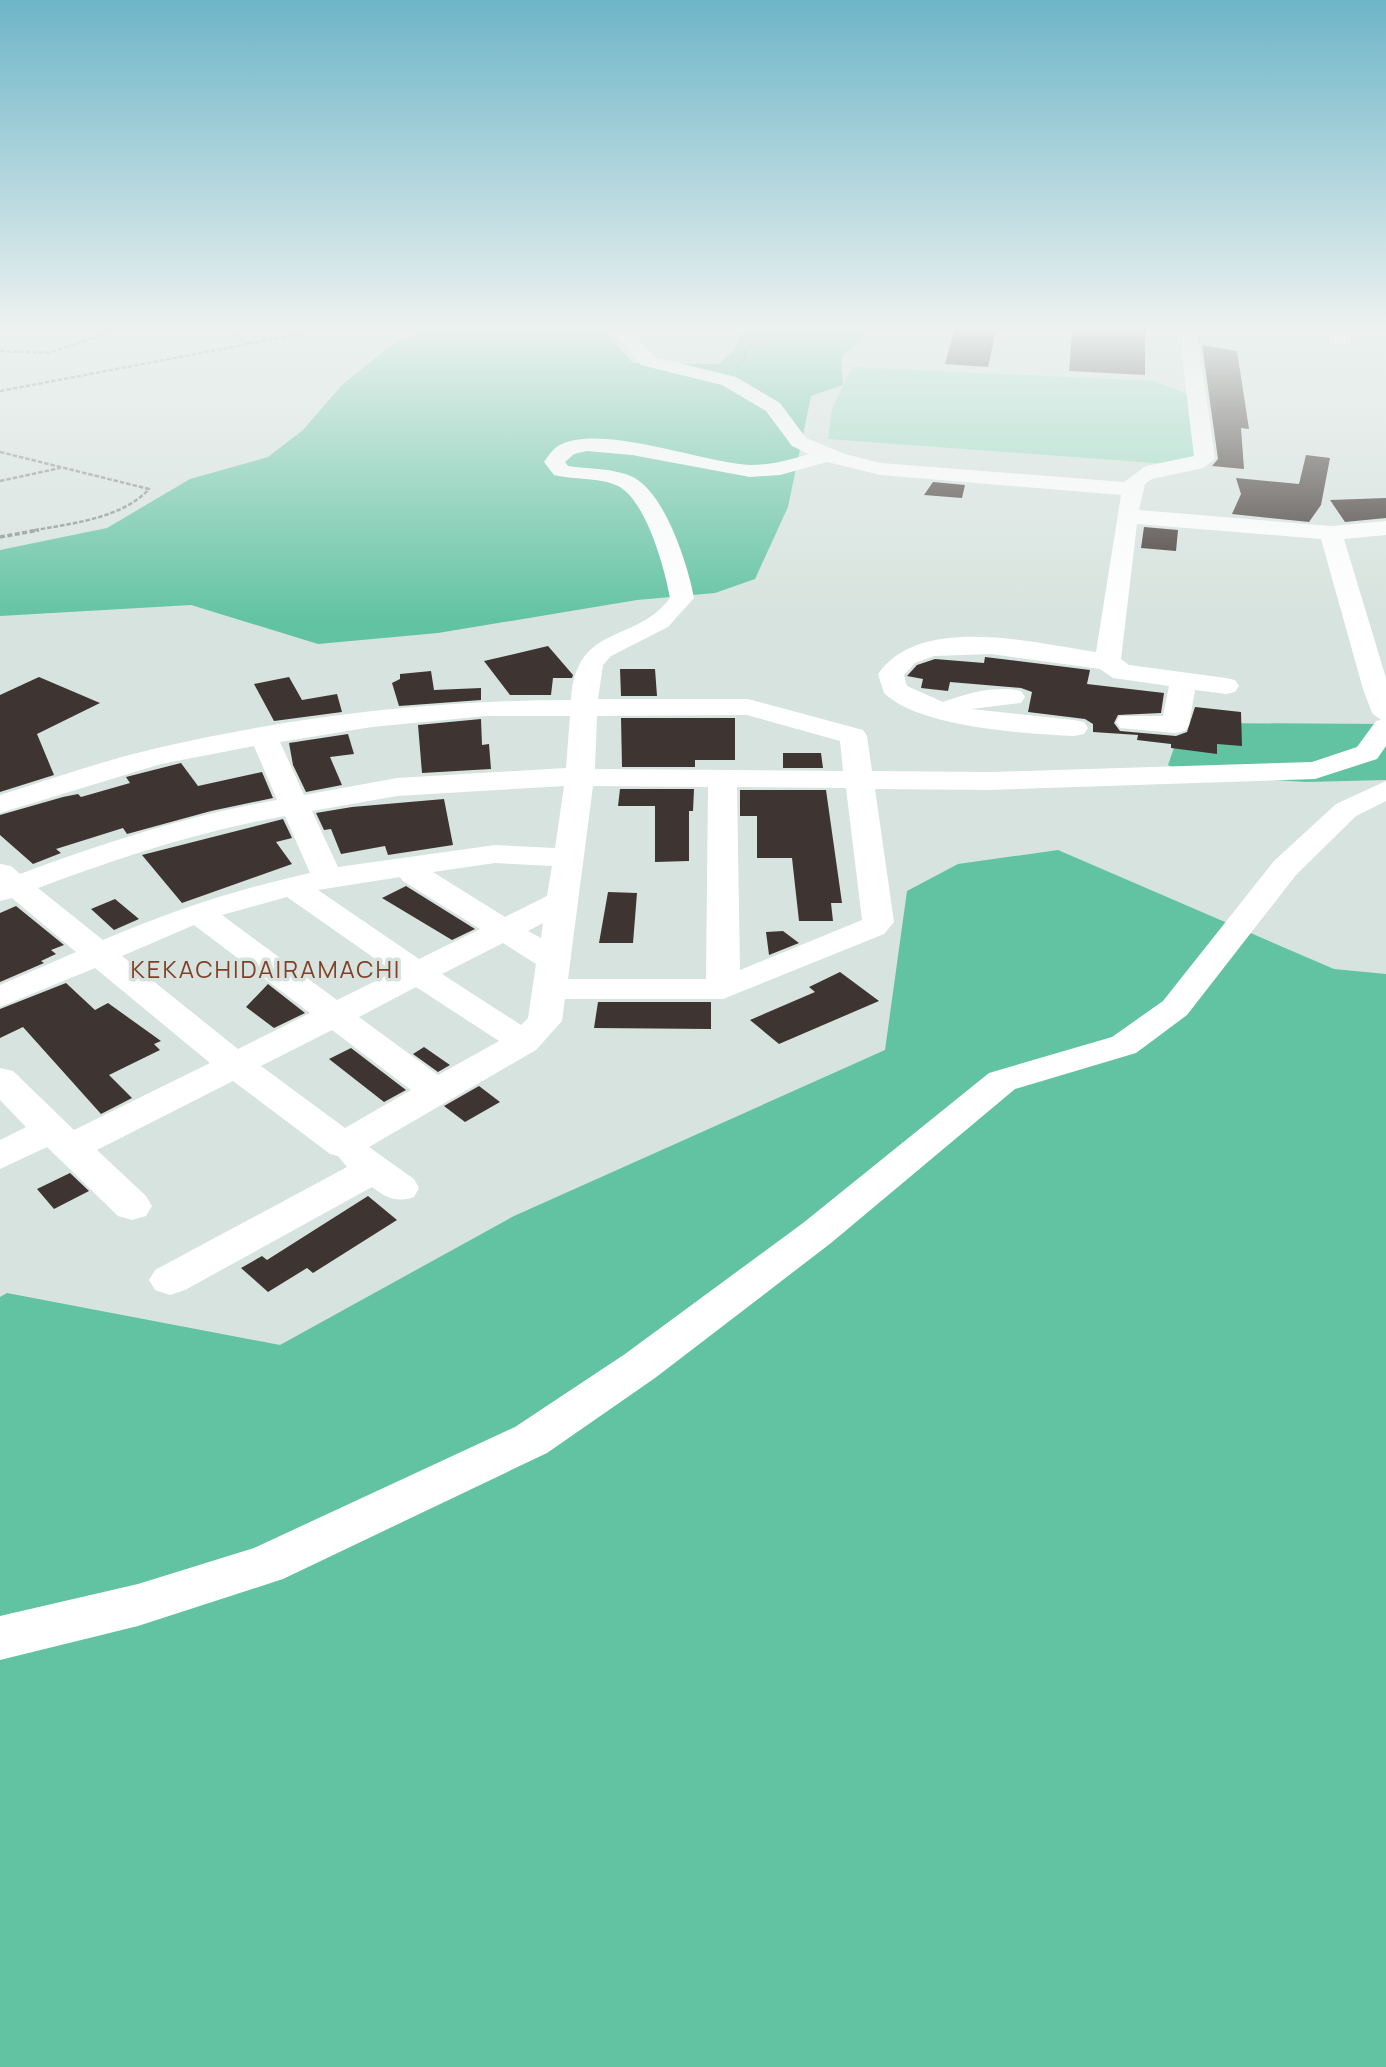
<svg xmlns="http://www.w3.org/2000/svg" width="1386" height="2067" viewBox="0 0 1386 2067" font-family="Manrope,sans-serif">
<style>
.green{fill:#98d9c1}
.forest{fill:#62c3a3}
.building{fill:#3e3532}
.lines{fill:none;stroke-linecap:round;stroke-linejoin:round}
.path-far1{stroke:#87908c;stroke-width:2.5;stroke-dasharray:4.5 2;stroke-linecap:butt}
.path{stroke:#87908c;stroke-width:3.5;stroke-dasharray:5 2.5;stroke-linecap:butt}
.street{fill:#fff;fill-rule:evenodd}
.labels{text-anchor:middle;stroke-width:7;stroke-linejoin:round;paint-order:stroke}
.quarter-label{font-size:24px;letter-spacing:2px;fill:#823f27;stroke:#d7e3de}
</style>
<rect width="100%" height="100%" fill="#d7e3de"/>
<path class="green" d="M852 367 1154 381 1187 394 1196 459 1181 465 828 439 832 409Z"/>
<path class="forest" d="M468 331H604L633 363 718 364 735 350 739 331H870L841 357 843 385 811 396 788 507 755 579 715 593 637 600 438 633 318 644 191 605 0 616V550L107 528 190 479 268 457 303 430 342 385 390 346 415 333Z
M1202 723 1386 724V780L1306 782 1184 774 1168 765 1175 745Z
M1058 850 1334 969 1386 974V2067H0V1297L7 1293 280 1345 514 1216 885 1050 907 891 958 864Z"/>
<path class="building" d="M954 331H996L988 367 945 364Z
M1072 331H1145V375L1069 371Z
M1202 345 1237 351 1249 429 1241 428 1244 469 1212 466 1218 459Z
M1306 455 1330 458 1321 505 1309 522 1232 514 1241 494 1236 478 1299 484Z
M933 482 965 485 962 498 924 495Z
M1386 498V518L1345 522 1330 500Z
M1144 527 1178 530 1176 551 1141 548Z
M548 646 573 675 572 678H553L551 695H510L484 661Z
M985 657 1090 670 1087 684 1164 693 1161 713 1118 715 1114 723 1120 731 1176 736 1187 732 1195 707 1241 712 1242 746 1217 744V754L1171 748V744L1137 740 1138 735 1093 732V724L1085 719 1028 712 1032 692 1021 688 950 682 948 691 921 688 923 679 907 676 917 665 935 659 984 663Z
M620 669H655L657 696H621Z
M431 671 434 690 481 688V700L399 706 392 683 400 679V674Z
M39 677 100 703 37 734 54 775 0 792V695Z
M289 677 302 700 337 694 342 712 274 721 254 684Z
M621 718H735V760H695V767H622Z
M481 719 482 745 489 744 491 769 422 773 418 725Z
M348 734 354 754 330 757 342 785 306 792 293 765 289 743Z
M783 753H821L823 768H783Z
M181 763 198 786 262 772 273 798 211 811 127 834 123 828 56 849 61 853 33 864 0 835V815L63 797 78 794 81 797 130 783 126 777Z
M620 789H694L693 811H689V861L655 862V806H618Z
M740 790H826L842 903H831L833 921H799L792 858H757V816H740Z
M444 799 453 845 388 855 385 846 341 854 331 829 324 830 316 813 352 807Z
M283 819 292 838 276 842 292 864 182 903 142 855Z
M406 886 475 929 452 940 382 898Z
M608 892 637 893 633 943H599Z
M115 899 139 919 114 930 91 909Z
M16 906 64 945 51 950 56 954 41 961 44 963 0 982V913Z
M783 931 799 943 769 955 766 932Z
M840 972 879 1001 779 1044 750 1020 815 992 809 987Z
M66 983 95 1010 108 1003 161 1041 154 1044 160 1050 109 1075 132 1098 101 1114 23 1027 0 1038V1009Z
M268 984 305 1013 274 1028 246 1007Z
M598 1002H711V1029L594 1028Z
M424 1047 450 1065 438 1072 413 1054Z
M351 1048 406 1090 384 1102 329 1059Z
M479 1086 500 1102 465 1122 444 1106Z
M70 1173 89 1191 54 1209 37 1189Z
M368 1196 397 1220 313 1273 307 1268 268 1292 241 1268 262 1256 267 1260Z"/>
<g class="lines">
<path class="path-far1" d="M230 331 250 344
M0 351 48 353 114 331
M741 363 749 346 776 331
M0 391 317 331
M0 452 149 489C122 519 68 524 30 531
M0 481 60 468"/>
<path class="path" d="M0 537 39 530"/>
<path class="street" d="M607 331H628L636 335 654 357 736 377 780 403 806 438 845 454 881 463 1124 482 1146 466 1194 456 1179 331H1197L1215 459 1203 468 1152 479 1145 484 1139 510 1331 526 1386 521V535L1344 539 1386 678V746L1377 759 1315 779 990 790 875 789 894 922 884 934 723 999H565L562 1021 536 1050 369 1147 414 1179 419 1188 414 1197C396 1203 387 1198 372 1187L185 1290 170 1295 155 1290 149 1280 155 1270 347 1167 338 1156 330 1154 233 1081 97 1150 146 1196 152 1206 146 1216 132 1220 118 1216 47 1147 0 1169V1140L26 1127 0 1100V1068L13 1071 74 1130 210 1063 95 968 0 1007V985L76 952 12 898 0 901V864L11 866 20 874C104 843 189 815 277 800L254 746 161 764 0 813V795C51 779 102 761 153 749 290 717 431 700 571 700 576 622 635 645 670 598 665 569 646 500 618 486 600 477 573 480 554 475L544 462C548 456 552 450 558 446 598 422 703 463 751 465 771 465 790 460 809 454L792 446 766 411 722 385 641 365 624 343ZM587 451 632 455 750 477 780 475 827 462 881 475 1121 495 1096 652C1035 643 920 613 878 674L884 693C918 727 1026 734 1074 736L1084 734 1088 728 1084 722 1074 720 971 709 1021 703 1025 697 1021 691C996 685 967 693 943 702L907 686 904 675 915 663 934 656 991 654 1100 669 1113 678 1169 686 1163 716H1120L1116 722 1120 728 1175 733 1185 731 1189 725 1195 690 1226 694 1235 692 1239 686 1235 680 1226 678 1129 665 1121 659 1137 524 1321 539 1363 689 1372 713 1381 720 1376 721 1357 747 1312 762 990 772 872 771 867 736 863 730 748 699H598L603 665 611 656 668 627 694 598C688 565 665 493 633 477 614 468 588 469 568 466L565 462 574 454ZM747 715 840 741 843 771 595 769 597 716ZM486 716H570L566 768 397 778 304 795 280 742 372 727ZM564 786 555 848 495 845 338 867 312 811 397 796ZM593 786 708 787 706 979H568ZM737 787 846 788 862 920 740 970ZM285 816 310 873C238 889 171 911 103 940L38 888C119 858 200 831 285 816ZM495 863 552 866 547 896 505 917 433 872ZM400 877 403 881 480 929 419 959 318 890ZM287 897 394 972 337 1000 222 915ZM543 923 541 938 528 931ZM194 925 310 1013 238 1049 122 956ZM503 943 536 964 528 1018 521 1025 442 974ZM416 987 499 1041 438 1075 359 1017ZM332 1030 411 1090 345 1128 261 1066Z
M1328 331H1346L1349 340 1346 344H1334Z
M1386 781V801L1356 816 1296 875 1187 1015 1136 1053 1015 1089 831 1243 655 1378 547 1453 283 1579 138 1626 0 1660V1616L138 1584 254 1548 515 1427 625 1354 803 1223 989 1073 1112 1037 1163 1001 1274 861 1336 804Z"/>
</g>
<linearGradient id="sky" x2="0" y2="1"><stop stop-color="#6db5c8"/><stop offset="0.53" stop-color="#edf2f0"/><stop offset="1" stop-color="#edf2f0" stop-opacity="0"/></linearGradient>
<rect width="1386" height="620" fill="url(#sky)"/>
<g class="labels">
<g class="quarter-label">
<text x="266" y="978">KEKACHIDAIRAMACHI</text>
</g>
</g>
</svg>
